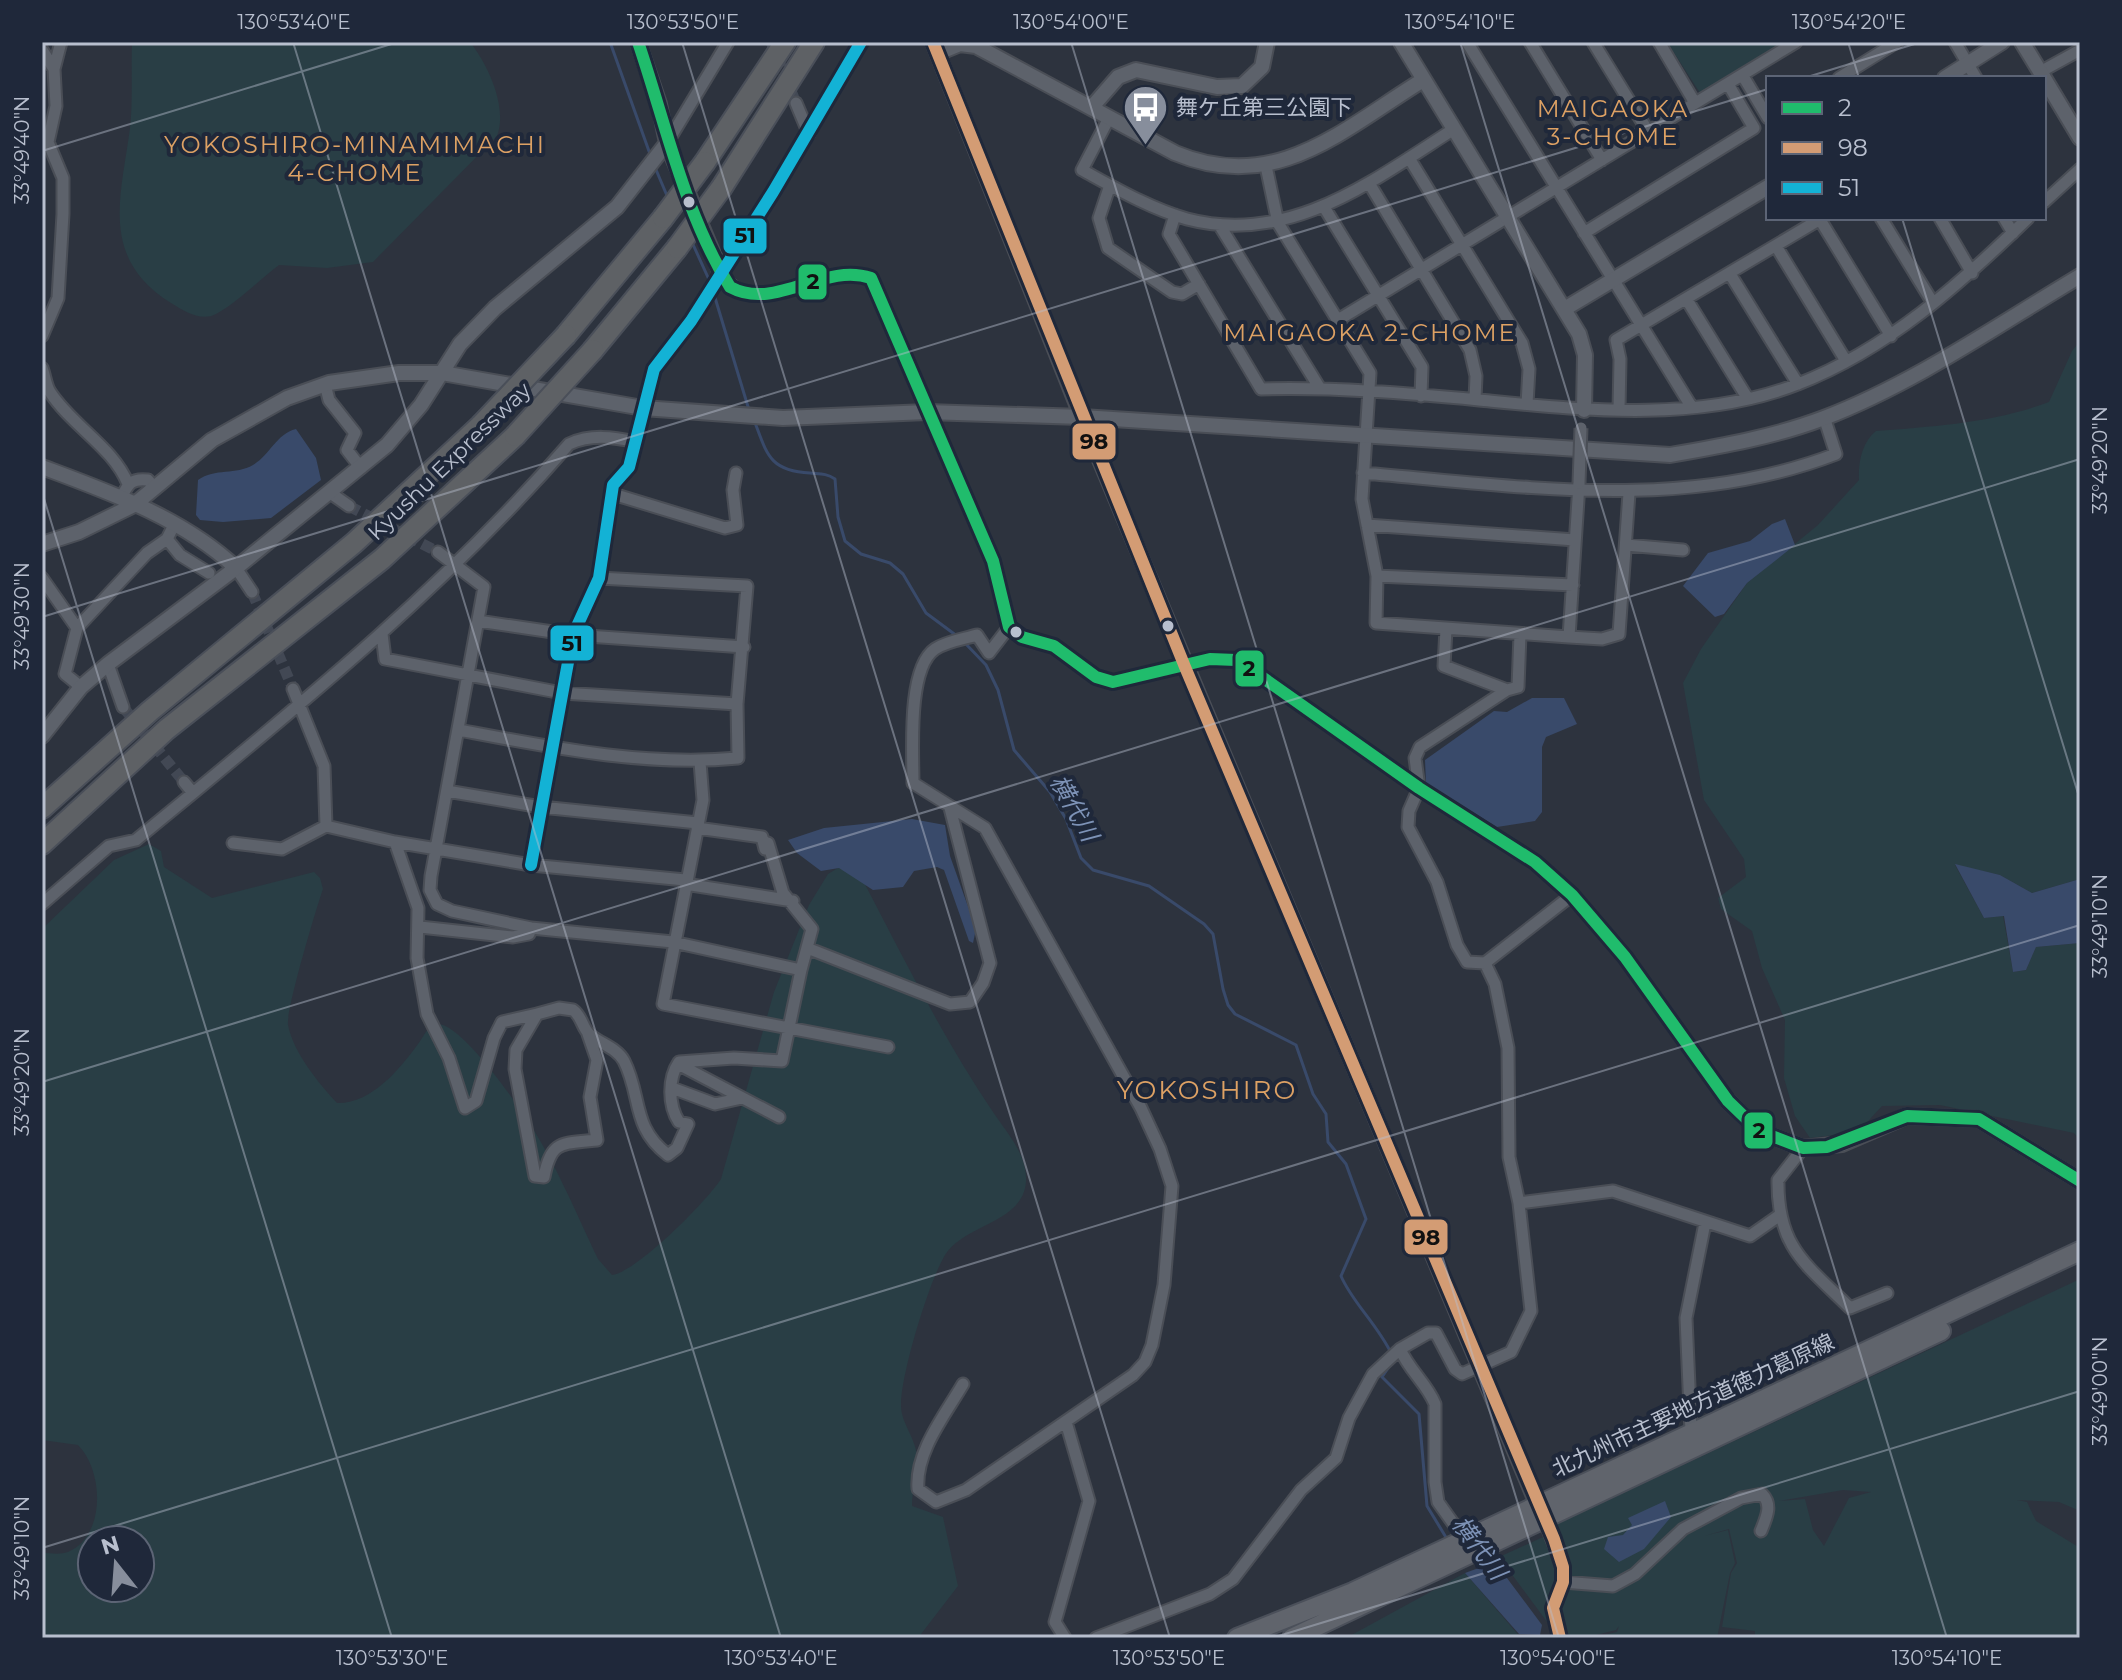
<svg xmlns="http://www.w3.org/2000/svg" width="2122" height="1680" viewBox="0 0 2122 1680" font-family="Montserrat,'Noto Sans JP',sans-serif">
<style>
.green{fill:#293e45;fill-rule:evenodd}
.water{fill:#394a6a}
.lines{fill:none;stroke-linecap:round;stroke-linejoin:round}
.stream{stroke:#394a6a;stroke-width:3}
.minor-tunnel{stroke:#424854;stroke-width:11;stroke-dasharray:11 5.5;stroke-linecap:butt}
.minor-casing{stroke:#4a4e56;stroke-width:15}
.tertiary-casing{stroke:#4a4e56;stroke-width:18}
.primary-casing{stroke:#4b505a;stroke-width:22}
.motorway-casing{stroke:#4a4f59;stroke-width:24}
.minor{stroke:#5d626b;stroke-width:11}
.tertiary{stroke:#5d626b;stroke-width:14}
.primary{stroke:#60646c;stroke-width:18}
.motorway{stroke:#5e6165;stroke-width:20}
.minor-bridge-casing{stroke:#4a4e56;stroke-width:15;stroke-linecap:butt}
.motorway-bridge-casing{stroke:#4a4f59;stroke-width:24;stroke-linecap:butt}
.minor-bridge{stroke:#5d626b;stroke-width:11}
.motorway-bridge{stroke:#5e6165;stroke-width:20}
.bus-1-casing{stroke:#1f283a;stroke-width:18}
.bus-2-casing{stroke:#1f283a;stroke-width:18}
.bus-3-casing{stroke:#1f283a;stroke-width:18}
.bus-1{stroke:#20bc6c;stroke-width:12}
.bus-2{stroke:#d39c74;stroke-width:12}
.bus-3{stroke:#13b2d5;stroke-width:12}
.ticks{fill:none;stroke:#b8bfce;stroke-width:2;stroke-opacity:0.45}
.bus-dot{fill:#b8bfce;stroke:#1f283a;stroke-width:3}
.labels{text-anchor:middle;stroke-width:8;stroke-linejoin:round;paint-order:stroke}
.poi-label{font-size:22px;fill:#b8bfce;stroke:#1f283a;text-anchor:start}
.street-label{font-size:22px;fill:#b8bfce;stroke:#1f283a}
.neighbourhood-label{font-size:24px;letter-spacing:2px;fill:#dda164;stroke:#1f283a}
.water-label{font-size:24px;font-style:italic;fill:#7d92b6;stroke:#1f283a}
.quarter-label{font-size:26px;letter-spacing:2px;fill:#dda164;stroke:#1f283a}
.line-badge{stroke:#1f283a;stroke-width:3}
.pale-badge-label{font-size:22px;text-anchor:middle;font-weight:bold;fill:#111}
.neatline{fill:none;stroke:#b8bfce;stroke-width:3}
.ticks-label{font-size:20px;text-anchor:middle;fill:#b8bfce}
</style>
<rect width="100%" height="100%" fill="#2d333e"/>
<path class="green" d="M132 42H470C488 65 508 107 497 136L373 262 327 268 279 265C259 280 238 302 216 314 201 322 184 311 171 303 99 258 121 197 130 128 133 100 131 70 132 42Z
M1667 42H1783L1700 93Z
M2080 341V879L2032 893 2000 875 1955 865 1984 918 2003 916 2013 972 2026 970 2036 947 2080 943V1140L2074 1133 1940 1105 1882 1106 1858 1132 1810 1138 1795 1116 1784 1078 1785 1020 1762 968 1752 931 1721 909 1718 898 1746 877 1744 859 1704 800 1683 683 1701 649 1747 583 1818 525 1859 480C1858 463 1862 442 1876 431 1936 426 1992 423 2049 402L2072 351Z
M149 844 161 851 164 867 212 898 314 872 320 878 323 889C316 909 286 1010 288 1025 293 1052 319 1084 337 1103 371 1104 399 1070 418 1044 423 1038 426 1029 433 1025 455 1013 516 1103 528 1121 555 1162 577 1215 598 1259L612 1275C637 1272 707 1201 721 1179L774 992 809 905 828 874 838 868 857 869C900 951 941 1035 993 1112 1007 1133 1027 1154 1026 1181 1024 1223 964 1224 945 1255 929 1281 900 1377 901 1406 901 1423 917 1440 917 1458 918 1473 912 1490 912 1506L943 1517 958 1586 918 1638H42V1553C50 1553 60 1555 68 1552 106 1536 104 1471 78 1445L42 1440V929L114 860ZM92 1540H140V1588H92Z
M2080 1279V1511L2059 1502 2017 1500 2027 1502 2036 1521 2080 1548V1638H1755V1631L1722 1627 1731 1573 1737 1563 1729 1529 1704 1536 1728 1530 1735 1563 1730 1573 1717 1638H1590L1617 1632 1619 1626 1616 1630 1584 1638H1559L1499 1557 1554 1532 1553 1526ZM1843 1490 1871 1492 1849 1498 1824 1546 1813 1530 1805 1499 1779 1501Z
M1465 1573 1521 1638H1346Z"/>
<path class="water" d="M296 429 316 458 321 480 271 518 223 522 200 520 196 515 198 480C215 468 236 475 253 465 270 455 276 434 296 429Z
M1785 519 1795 545 1747 583 1724 614 1715 617 1683 586 1708 553 1750 541 1772 524Z
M1532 698H1564L1577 724 1546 737 1542 747V812L1535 821 1497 827 1426 783 1425 760 1494 711 1507 712Z
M912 819 945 825 950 856 976 929 973 943 969 941 944 870 937 867 914 871 903 887 873 890 839 868 821 871 797 853 788 840 824 828Z
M1955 864 2000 875 2032 893 2080 879V943L2036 947 2026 970 2013 972 2004 916 1984 918Z
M1665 1501 1671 1517 1644 1549 1619 1562 1604 1549 1608 1537 1623 1535 1632 1525 1628 1518Z
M1495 1562 1542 1625 1540 1635 1519 1634 1465 1573Z"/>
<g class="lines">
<path class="stream" d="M610 42 650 154
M654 165 668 198
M691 240 711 284
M713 291 749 410
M754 420C767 454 769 471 810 473 820 474 826 473 835 479L838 517 845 541 861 554 890 563 903 574 926 613 957 636
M965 643 986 665 998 690 1014 750 1050 792 1066 819 1081 858 1093 870 1149 886 1204 924 1213 934 1223 989 1228 1005 1235 1014 1296 1045 1313 1094 1326 1114 1328 1142 1346 1164 1366 1219 1341 1276C1352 1302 1377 1324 1391 1353
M1391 1364 1382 1377 1419 1414 1427 1506 1447 1539"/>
<path class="minor-tunnel" d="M771 42 796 103
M349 506 438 552
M252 592 293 689
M123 707 184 782"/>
<defs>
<path id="minor" d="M1467 42 1691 406
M1530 42 1602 160
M1593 42 1649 133
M1659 42 1695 103
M1955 42 1976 78
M42 50 54 69
M2040 72 2080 50
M1743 76 1768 118
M1839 78 1897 42
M796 103 809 134
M1109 118 1082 170C1115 188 1151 209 1187 219 1290 246 1372 181 1454 129
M667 143 728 42
M1409 158 1522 343 1529 369 1527 404
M1266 166 1278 223 1370 373 1362 499 1377 576 1376 623 1569 637 1602 639 1619 634 1629 493
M1369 183 1470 350 1476 376 1475 399
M1110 185 1099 218 1108 248 1172 292 1182 294 1199 284
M2044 202 2080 169
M1324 207 1422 367 1421 396
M1175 215 1169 234 1261 389C1334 387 1407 393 1479 400 1584 410 1698 423 1798 384 1888 349 1960 284 2028 218
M1819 218 1891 336
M1881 218 1933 303
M1940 218 1972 273
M2004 218 2013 233
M1220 226 1319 387
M1584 233 1754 128 1728 84
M1776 246 1846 361
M720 271C755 329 820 261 871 278L993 561 1009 627 1022 637 1054 646 1096 677 1113 682 1210 659 1236 660 1259 675 1419 788 1535 862 1572 895 1625 957 1728 1101
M1730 274 1798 384
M1687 300 1748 399
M1338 320 1796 42
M42 336 58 298 63 214V178L48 142 56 106 54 69 61 42
M42 368C45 376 46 386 50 392 72 426 113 447 128 484
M325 384 329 400 355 433 347 450 361 468
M1619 410 1620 359 1616 340 1822 218
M1363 473C1521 486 1683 513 1836 454L1824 417
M329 492 349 506
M613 494 725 528 737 525 733 490 736 473
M121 498C128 484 131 478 148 480L155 488
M1367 525 1575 540
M167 539 180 555 209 573
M1626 545 1683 550
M438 552 484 587 431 876 430 890 437 904 452 911 531 928 673 942 801 970 812 929 783 893 768 843
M236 568 252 592
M1377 576 1573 585
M42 578 77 628 65 674 81 687
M478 621 573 635 744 647
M77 628 147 553 167 539 174 525
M1446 629 1444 666 1507 690
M382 634 385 659 562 693 737 704
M1520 634 1518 687 1507 690 1420 747 1415 758 1419 788 1409 811 1408 827 1437 882 1457 945 1467 962 1485 963 1572 895
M1569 637 1579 484
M108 664 123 707
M293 689 324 766 326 826 395 842 418 908 417 958 427 1014 449 1058 465 1108 476 1101 494 1038 502 1022 537 1014 516 1050 515 1069 535 1176 544 1177C551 1139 563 1144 597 1140L590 1097 597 1060 588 1034
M459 730C549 747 646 767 738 758L737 704 747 586 599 578
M700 762 703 800 663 1004 888 1047
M184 782 193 793
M447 791 541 807 698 823
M697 828 762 837 765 849
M395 842 531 865 685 880
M233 843 282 849 326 826
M531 865 573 635 599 578 613 485 629 467 654 369 691 321 773 192 861 42
M685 884 793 901
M42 904 109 846 136 840C290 713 438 595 569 444 591 434 613 437 636 442
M420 927 513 937 529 934 531 928
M807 948 950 1004 970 1002 983 983 990 963 950 808
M537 1014 559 1008 573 1010C582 1016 582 1028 590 1035 601 1044 617 1048 624 1061 642 1096 631 1127 668 1155L677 1148 688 1124 679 1122C668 1105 668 1078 679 1062L734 1058 782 1061 801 970
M678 1064 779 1117
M672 1088 715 1104 742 1098
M1803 1148 1778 1180C1777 1248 1807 1265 1850 1308L1887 1293
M1519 1203 1613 1191 1750 1236 1780 1215
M1400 1349C1409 1370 1427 1384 1435 1404V1482L1438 1502 1460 1533
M963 1384C945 1415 915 1452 918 1489L936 1502 966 1490 1133 1375 1145 1362 1152 1345 1164 1285 1172 1186 1160 1149 1141 1108 985 828 913 783C913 752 907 668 935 649 947 641 964 639 977 635L989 653 1009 627
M1691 1432 1686 1318 1705 1223
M1543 1517 1563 1567V1582L1553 1608 1560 1638
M1563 1582 1613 1586 1635 1574 1683 1529 1741 1498 1762 1494C1773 1505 1766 1518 1761 1531
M1065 1638 1055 1622 1089 1501 1066 1422
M1096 1638 1210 1594 1233 1579 1301 1490 1336 1458 1349 1418 1373 1374 1400 1349 1428 1333H1436L1455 1369 1462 1374 1511 1352 1531 1311 1519 1203 1509 1157 1508 1048 1495 984 1485 963"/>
<path id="tertiary" d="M638 42 659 104 667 143 720 271
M933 42 1082 417 1541 1513
M1401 42 1579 334 1585 355 1584 410
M2022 42 2044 78
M938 53 960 44 976 46 1175 153C1275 195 1342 130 1423 80
M1945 78 2002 42
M2044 78 2080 138
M1092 107 1118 77 1136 70 1217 87 1242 86 1262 67 1267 42
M1566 308 1768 187
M42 467C109 492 183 518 236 568
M42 544 79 532 134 505 212 440 287 398 329 383 399 373H442L643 408 783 418 927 412 1082 417 1670 455C1722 446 1774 437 1824 418 1915 383 1996 326 2080 276
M42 736 81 687 108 664 236 568 387 445 421 405 460 344 495 308 617 207 667 143
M1728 1101 1759 1131 1803 1148 1842 1144 1907 1116 1979 1119 2080 1181"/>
<path id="primary" d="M1237 1638 1353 1592 2080 1251
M1292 1638 1941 1331"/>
<path id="motorway" d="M705 162 785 42
M722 187 814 42
M566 335 663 218
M593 350 677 248
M42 808 150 711 354 543 481 425
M42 844 167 729 382 559 515 436"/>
</defs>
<use href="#minor" class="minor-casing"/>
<use href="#tertiary" class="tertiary-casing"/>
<use href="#primary" class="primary-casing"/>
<use href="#motorway" class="motorway-casing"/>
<use href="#minor" class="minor"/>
<use href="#tertiary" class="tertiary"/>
<use href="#primary" class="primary"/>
<use href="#motorway" class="motorway"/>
<defs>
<path id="minor-bridge" d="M1579 483 1581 428"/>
<path id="motorway-bridge" d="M663 218 705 162
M677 248 722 187
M481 425 566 335
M515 436 593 350"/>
</defs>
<use href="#minor-bridge" class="minor-bridge-casing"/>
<use href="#motorway-bridge" class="motorway-bridge-casing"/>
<use href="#minor-bridge" class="minor-bridge"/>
<use href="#motorway-bridge" class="motorway-bridge"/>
<defs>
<path id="bus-1" d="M638 42C666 124 684 213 730 287 776 312 823 262 871 278L993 561 1009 627 1022 637 1054 646 1096 677 1113 682 1210 659 1236 660 1259 675 1419 788 1535 862 1572 895 1625 957 1728 1101 1759 1131 1803 1148 1827 1147 1907 1116 1979 1119 2080 1181"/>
<path id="bus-2" d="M933 42 1185 667 1554 1539 1563 1567V1582L1553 1608 1560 1638"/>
<path id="bus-3" d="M531 865 573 635 599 578 613 485 629 467 654 369 691 321 773 192 861 42"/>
</defs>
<use href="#bus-1" class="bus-1-casing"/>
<use href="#bus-2" class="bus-2-casing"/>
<use href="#bus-3" class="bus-3-casing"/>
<use href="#bus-1" class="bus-1"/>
<use href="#bus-2" class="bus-2"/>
<use href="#bus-3" class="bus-3"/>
</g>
<path class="ticks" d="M293 42 781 1638M682 42 1170 1638M1071 42 1559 1638M1460 42 1947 1638M1848 42 1859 78M1804 78 1921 42M42 151 398 42M1902 218 2080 800M42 492 392 1638M42 617 1768 89M42 1082 2080 459M42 1548 2080 925M1272 1638 2080 1391"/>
<defs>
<symbol id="bus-pin" viewBox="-11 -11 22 30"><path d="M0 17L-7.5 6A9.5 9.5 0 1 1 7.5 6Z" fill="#878e9c" stroke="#1f283a"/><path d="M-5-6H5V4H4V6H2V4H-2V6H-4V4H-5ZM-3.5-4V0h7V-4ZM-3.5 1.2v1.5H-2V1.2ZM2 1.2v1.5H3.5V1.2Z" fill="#fff"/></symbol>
</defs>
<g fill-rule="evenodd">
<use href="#bus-pin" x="1120" y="82" width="51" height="69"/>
</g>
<g class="bus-dot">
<circle cx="689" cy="202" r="7"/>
<circle cx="1168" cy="626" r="7"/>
<circle cx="1016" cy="632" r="7"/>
</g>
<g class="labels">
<g class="poi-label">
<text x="1176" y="115">舞ケ丘第三公園下</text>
</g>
<g class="street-label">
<text transform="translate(449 461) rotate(-44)" y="8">Kyushu Expressway</text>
<text transform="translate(1693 1405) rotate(-25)" y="8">北九州市主要地方道徳力葛原線</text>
</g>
<g class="neighbourhood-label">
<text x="1613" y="117">MAIGAOKA<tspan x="1613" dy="28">3-CHOME</tspan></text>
<text x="355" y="153">YOKOSHIRO-MINAMIMACHI<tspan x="355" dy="28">4-CHOME</tspan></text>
<text x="1370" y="341">MAIGAOKA 2-CHOME</text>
</g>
<g class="water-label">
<text transform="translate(1074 808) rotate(61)" y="8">横代川</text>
<text transform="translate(1479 1548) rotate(53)" y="8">横代川</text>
</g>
<g class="quarter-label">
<text x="1207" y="1099">YOKOSHIRO</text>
</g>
</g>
<g class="line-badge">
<rect x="722" y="217" width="46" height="38" rx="8" fill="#13b2d5"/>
<rect x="797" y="263" width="31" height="38" rx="8" fill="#20bc6c"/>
<rect x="1071" y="422" width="46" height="39" rx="8" fill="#d39c74"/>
<rect x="549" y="624" width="46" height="38" rx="8" fill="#13b2d5"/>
<rect x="1234" y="649" width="31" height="39" rx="8" fill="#20bc6c"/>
<rect x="1743" y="1111" width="31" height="39" rx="8" fill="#20bc6c"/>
<rect x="1403" y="1218" width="46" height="38" rx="8" fill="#d39c74"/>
</g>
<g class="pale-badge-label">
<text x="745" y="243">51</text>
<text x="813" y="289">2</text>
<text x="1094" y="449">98</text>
<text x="572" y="651">51</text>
<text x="1249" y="676">2</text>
<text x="1759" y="1138">2</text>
<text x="1426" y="1245">98</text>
</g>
<rect width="2122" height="1680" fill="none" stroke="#1f283a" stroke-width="88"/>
<rect x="1766" y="76" width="280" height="144" fill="#1f283a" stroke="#5c6475" stroke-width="2"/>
<rect x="1782" y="102" width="40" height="12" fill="#20bc6c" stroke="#5c6475" stroke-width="2"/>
<text x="1838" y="116" font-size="24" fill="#b8bfce">2</text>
<rect x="1782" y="142" width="40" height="12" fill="#d39c74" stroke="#5c6475" stroke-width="2"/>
<text x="1838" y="156" font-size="24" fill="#b8bfce">98</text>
<rect x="1782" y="182" width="40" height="12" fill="#13b2d5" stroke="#5c6475" stroke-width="2"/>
<text x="1838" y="196" font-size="24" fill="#b8bfce">51</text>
<g transform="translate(116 1564) rotate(343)"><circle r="38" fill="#1f283a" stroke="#5c6475" stroke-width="2"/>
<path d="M0-6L14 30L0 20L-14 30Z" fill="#878e9c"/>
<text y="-12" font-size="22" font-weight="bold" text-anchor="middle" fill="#b8bfce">N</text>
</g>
<rect x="44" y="44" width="2034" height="1592" class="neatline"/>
<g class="ticks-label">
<text x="294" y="29">130°53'40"E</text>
<text x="683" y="29">130°53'50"E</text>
<text x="1071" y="29">130°54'00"E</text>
<text x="1460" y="29">130°54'10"E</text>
<text x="1849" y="29">130°54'20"E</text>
<text transform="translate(22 150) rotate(-90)" y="7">33°49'40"N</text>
<text transform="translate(2100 460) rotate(-90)" y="7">33°49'20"N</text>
<text transform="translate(22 616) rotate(-90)" y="7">33°49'30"N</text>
<text transform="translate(2100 926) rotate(-90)" y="7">33°49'10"N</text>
<text transform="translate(22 1082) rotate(-90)" y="7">33°49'20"N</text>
<text transform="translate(2100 1391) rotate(-90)" y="7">33°49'00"N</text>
<text transform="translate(22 1548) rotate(-90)" y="7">33°49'10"N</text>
<text x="392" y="1665">130°53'30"E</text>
<text x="781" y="1665">130°53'40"E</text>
<text x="1169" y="1665">130°53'50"E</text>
<text x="1558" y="1665">130°54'00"E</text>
<text x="1947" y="1665">130°54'10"E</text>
</g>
</svg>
